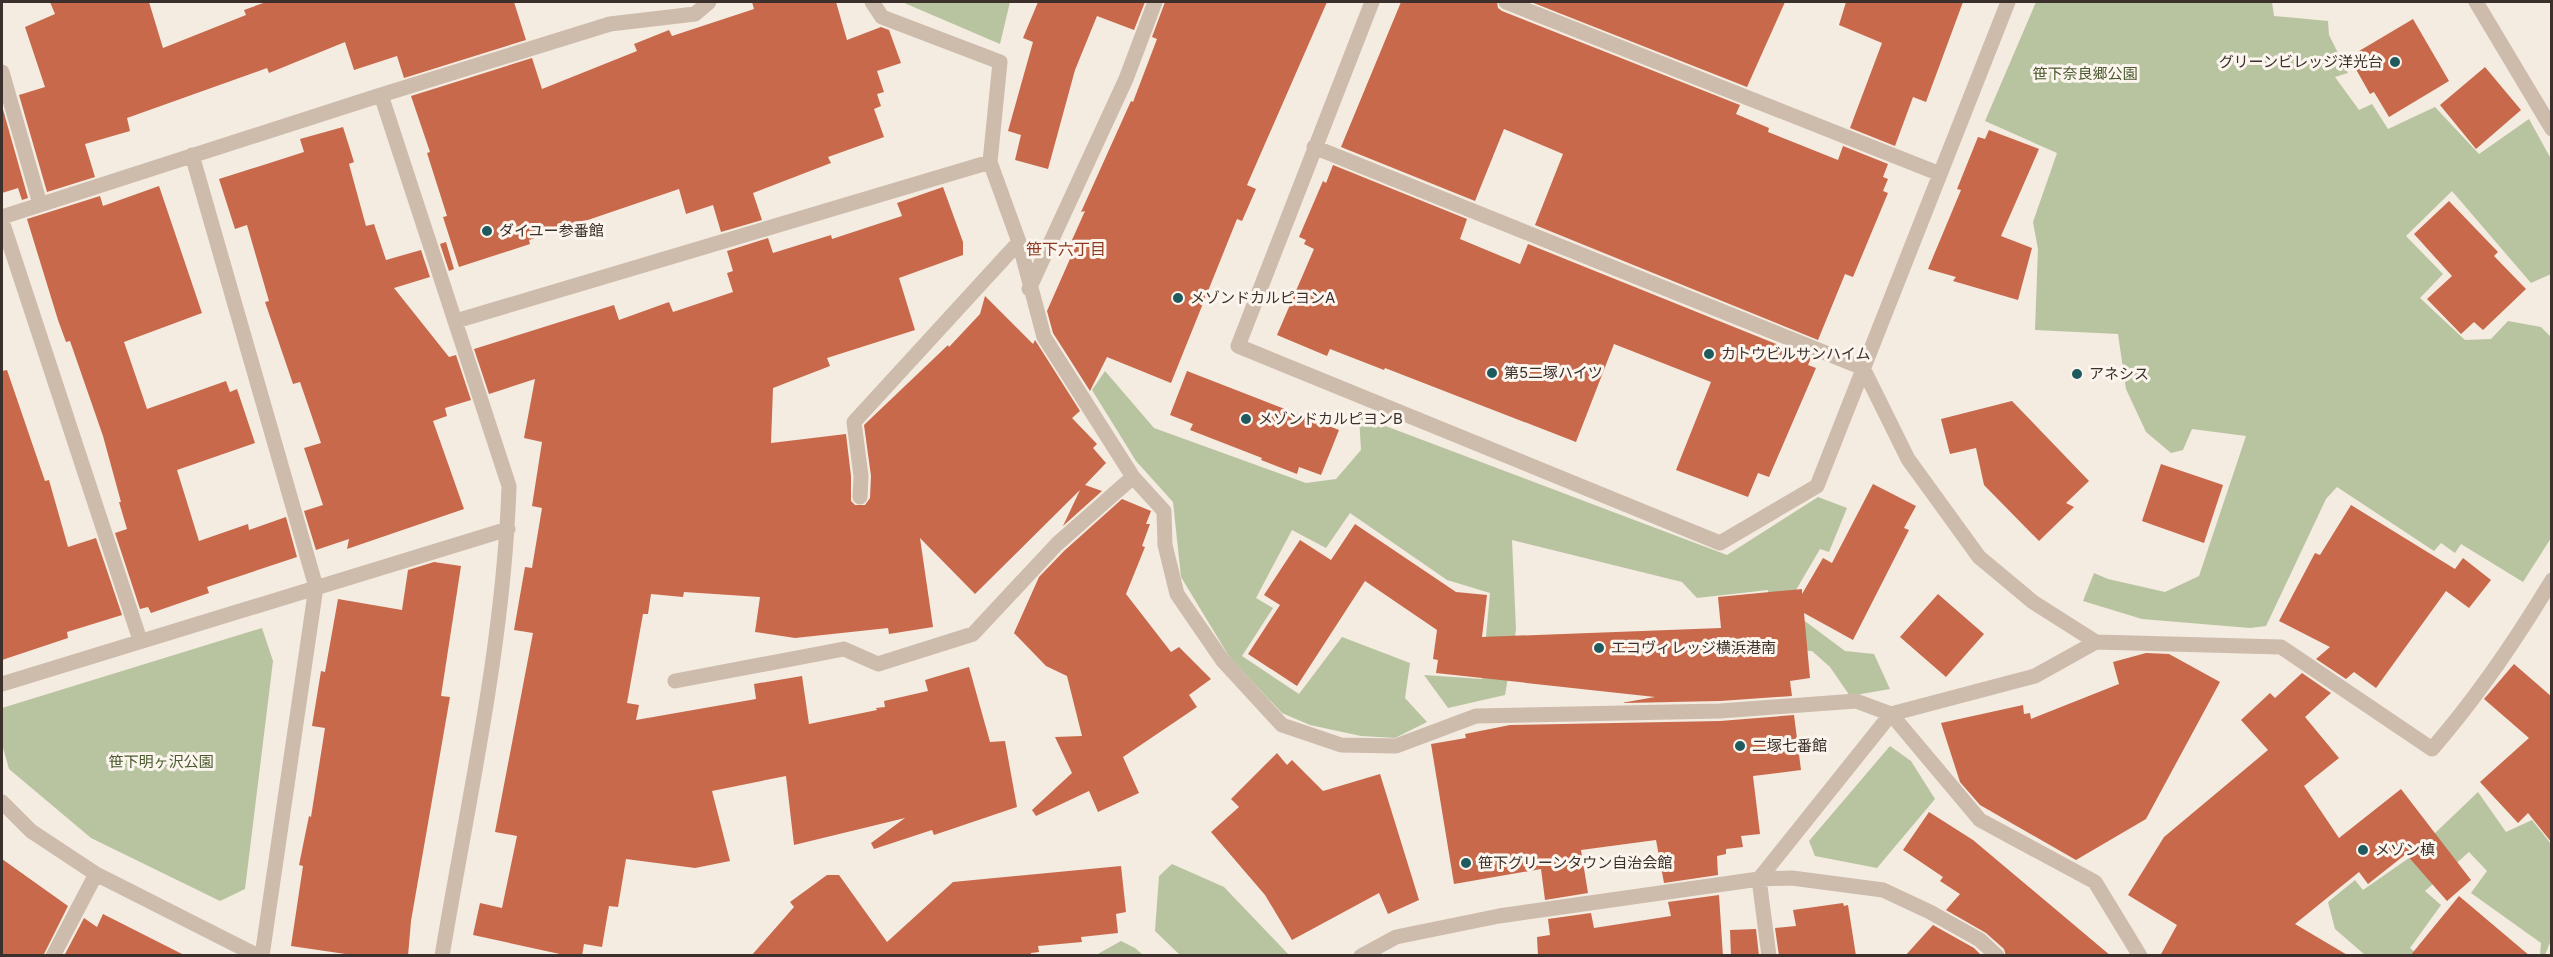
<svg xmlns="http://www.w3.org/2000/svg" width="2553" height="957" viewBox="0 0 2553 957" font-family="Inter,'Noto Sans JP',sans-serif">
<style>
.green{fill:#b8c4a0}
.building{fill:#c8694b}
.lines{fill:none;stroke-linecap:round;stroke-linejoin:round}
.minor{stroke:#cdbbac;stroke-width:15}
.poi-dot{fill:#1f5a5e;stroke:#fbf5ee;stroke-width:2}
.labels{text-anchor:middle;stroke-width:6;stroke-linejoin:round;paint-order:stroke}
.poi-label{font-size:15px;fill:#3b302b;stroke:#fbf5ee;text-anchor:start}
.park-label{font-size:15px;fill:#4a5a2e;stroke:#fbf5ee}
.neighbourhood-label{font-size:16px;fill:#8c3b22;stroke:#fbf5ee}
</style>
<rect width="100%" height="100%" fill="#f4ebe1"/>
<path class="green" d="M902 2H1010L1000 44Z
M2036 2H2272L2274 16 2328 21 2329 35 2348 73 2335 77 2359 110 2372 104 2388 129 2435 107 2479 154 2529 119 2551 159V274L2531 283 2452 191 2406 236 2443 274 2420 298 2465 340 2491 339 2508 321 2541 327 2551 337V538L2523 582 2461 544 2455 553 2441 543 2434 551 2337 487 2326 499 2266 626 2250 628 2142 619 2083 601 2094 573 2108 579 2165 592 2199 576 2246 436 2192 429 2183 450 2171 453 2146 432 2126 389 2118 334 2035 330 2038 249 2033 222 2057 153 1985 121Z
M1105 371 1154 428 1306 483 1336 479 1361 450 1359 416 1727 555 1818 497 1847 508 1829 552 1820 549 1786 607 1845 651 1874 654 1890 689 1850 696 1830 667 1812 651 1790 650 1770 623 1768 590 1697 598 1682 582 1512 540 1516 630 1505 695 1448 708 1424 675 1482 679 1490 593 1447 580 1350 513 1326 548 1292 530 1256 598 1273 608 1242 656 1299 694 1342 637 1410 663 1405 698 1427 722 1395 738 1361 736 1310 725 1282 713 1230 658 1181 577 1173 502 1136 461 1092 390Z
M262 628 273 661 245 889 220 901 91 838 9 769 2 744V708Z
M1890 746 1911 761 1935 799 1877 868 1815 856 1809 841Z
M2478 792 2506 832 2532 820 2551 844V940L2545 955H2540L2541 943 2471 893 2487 871 2469 852 2425 891 2441 905 2410 948 2418 955H2365L2335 929 2328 902 2355 880 2363 890 2409 858Z
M1172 864 1224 887 1289 955H1180L1155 931 1159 876Z
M1121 941 1135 948 1143 955H1096Z"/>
<path class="building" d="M50 2H149L163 48 246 15 244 10 266 2H514L526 40 404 78 397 56 354 70 345 42 269 73 267 68 127 118 130 131 85 144 95 177 47 192 19 95 45 87 25 27 55 14Z
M752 2H836L847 40 881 27 889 30 901 63 877 71 884 92 877 94 881 106 874 109 884 137 828 157 831 163 753 193 762 220 721 232 713 205 686 214 679 189 529 240 530 244 459 267 443 217 447 216 427 153 430 152 411 96 532 58 542 89 637 51 634 44 669 30 672 36 754 9Z
M1038 2H1145L1134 30 1097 16 1075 70 1048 169 1015 160 1021 135 1008 131 1033 42 1023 38Z
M1165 2H1327L1247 185 1256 189 1242 221 1237 219 1171 383 1107 357 1090 391 1053 333 1047 311 1077 243 1072 240 1085 211 1081 212 1131 101 1133 102 1157 39 1152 37Z
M1401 2H1497L1498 8 1502 11 1740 105 1736 114 1769 128 1768 132 1838 160 1843 146 1888 164 1883 177 1888 179 1883 191 1888 193 1853 277 1845 274 1818 340 1535 225 1563 154 1504 129 1475 201 1341 147Z
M1531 2H1785L1747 87Z
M1846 2H1963L1926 102 1913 97 1895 146 1850 128 1882 43 1839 25Z
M2413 19 2449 81 2389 117 2374 92 2370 94 2349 57Z
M2485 67 2521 110 2476 149 2440 105Z
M2 106 28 198 22 200 18 188 2 193Z
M343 127 354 162 349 164 366 226 374 224 386 260 421 250 430 277 394 288 449 357 456 355 471 400 445 408 447 416 433 421 464 509 347 549 349 539 316 550 304 511 323 505 304 448 321 443 300 382 293 384 265 302 269 301 247 225 235 229 219 179 304 152 300 139Z
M1989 130 2039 149 2001 236 2032 248 2018 300 1953 281 1956 277 1928 269 1961 190 1957 189 1978 137 1985 139Z
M1333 165 1467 219 1460 239 1520 264 1528 244 1811 358 1808 365 1816 368 1769 477 1758 473 1748 497 1676 470 1711 382 1614 344 1576 442 1385 368 1384 370 1330 349 1327 356 1277 335 1314 249 1304 244 1306 240 1299 237 1323 181 1326 183Z
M159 186 202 313 124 342 147 409 226 381 230 392 237 389 255 443 177 470 199 541 248 524 249 530 286 517 297 557 207 587 209 593 151 613 148 607 140 609 115 533 127 529 119 502H121L103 436 70 341 66 342 58 320 27 219 100 196 103 206Z
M943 187 963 242V255L899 278 915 330 827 358 830 366 773 388 771 443 846 434 851 476V501L855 505H865L870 498 871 476 864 425 948 345 949 347 980 314 985 296 1033 344 1035 340 1080 411 1072 418 1097 444 1093 448 1106 463 1085 485 1102 491 1063 526 1080 490 975 594 920 538 933 627 889 634 888 628 795 638 755 632 760 597 684 592 683 597 651 594 648 614H643L627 703 639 705 636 720 756 699 754 684 802 676 809 724 877 710 876 708 885 707 884 701 928 691 925 680 969 667 990 742 1005 741 1017 807 934 835 932 830 874 849 871 843 905 818 794 845 786 776 712 791 730 861 695 868 626 859 618 907 609 906 602 947 584 944 582 956H569L473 935 480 903 502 908 517 836 495 832 533 633 514 630 525 567 532 568 542 508 532 506 542 442 524 438 535 379 489 394 474 349 614 305 619 320 669 302 673 312 733 292 727 273 733 271 727 251 768 238 773 253 831 235 832 239 902 216 897 203Z
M2449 201 2498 252 2494 256 2526 289 2483 330 2474 322 2461 334 2427 299 2452 276 2414 234Z
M446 242 454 269 449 271 440 244Z
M7 370 45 481 49 480 68 547 96 538 122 615 67 632 68 638 2 660V371Z
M1187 371 1339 430 1321 475 1299 467 1297 474 1261 460 1262 458 1190 430 1193 424 1170 415Z
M2012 401 2089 481 2066 503 2074 507 2039 541 1984 485 1976 448 1950 454 1941 419Z
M2161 464 2223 485 2204 543 2142 521Z
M1873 484 1916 506 1904 528 1909 530 1853 640 1804 613 1810 678 1790 681 1792 696 1720 701 1621 703 1655 697 1436 673 1438 660 1433 659 1437 630 1365 581 1297 686 1248 654 1280 605 1264 595 1300 540 1331 560 1355 524 1456 592 1487 595 1482 637 1721 628 1718 597 1802 589V594L1823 558 1832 563Z
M1122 499 1151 511 1146 524H1150L1142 546 1145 547 1126 594 1171 652 1179 647 1211 679 1189 695 1197 707 1123 757 1139 793 1098 812 1089 791 1036 816 1032 810 1072 773 1055 737 1082 736 1067 676 1046 666 1014 633 1039 577 1064 551Z
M2351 505 2455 569 2463 558 2491 580 2469 608 2446 591 2376 688 2354 672 2346 679 2316 659 2330 647 2279 621 2315 553 2320 555Z
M434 562 461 566 441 696 450 697 411 921 408 956H359L291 946 303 866 299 865 309 816 311 817 325 728 312 726 321 671 325 672 338 599 402 610 408 570Z
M1938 594 1984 634 1946 677 1900 637Z
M2146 653 2169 654 2220 682 2146 819 2076 860 1980 805 1960 782 1941 723 2023 705 2024 714 2030 713 2031 719 2119 684 2113 662Z
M2514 664 2552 697V843L2528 813 2518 823 2480 782 2529 738 2484 699Z
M2302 673 2331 693 2305 717 2339 758 2304 786 2339 838 2401 789 2471 880 2447 901 2406 854 2368 884 2359 872 2295 924 2349 956H2160L2177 925 2128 895 2164 837 2268 750 2241 720 2270 693 2275 698Z
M1794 715 1801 770 1753 776 1760 834 1741 836 1743 847 1726 849V854L1717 856 1718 875 1664 883 1656 840 1581 850 1588 893 1545 900 1541 869 1454 884 1431 744 1466 738 1465 734 1510 725 1720 721Z
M1277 753 1287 765 1292 760 1323 791 1380 774 1419 900 1388 914 1379 893 1292 940 1265 895 1211 832 1239 807 1231 799Z
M1929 812 1973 840 2111 956H2006L2004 949 1986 933 1946 910 1960 894 1940 881 1943 877 1903 850Z
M2 859 68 906 43 956H2Z
M1121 866 1126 912 1116 914 1118 933 1081 937 1082 942 1038 946 1039 952 1031 953V956H751L794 907 790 902 827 875H839L887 942 953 882Z
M1719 895 1723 956H1538L1537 937 1550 935 1548 919 1591 913 1594 928 1671 916 1668 902Z
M2459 896 2530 956H2410Z
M1843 903 1844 906 1848 905 1856 956H1779L1775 928 1796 926 1793 910Z
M103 914 186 956H64L84 918 97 927Z
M1933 925 1974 948 1982 956H1905Z
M1756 929 1759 956H1731L1730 930Z"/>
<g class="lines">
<path class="minor" d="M872 2 882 17 1000 62 990 162
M1372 2 1238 346 1720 543 1817 486 2008 2
M1506 2 1940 174
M2476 2 2552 129
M2 72 40 204
M381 95 610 24 695 14 709 2
M1314 147 1863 368 1908 459 1979 557 2033 602 2096 642
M192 155 316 587 262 956
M2 217 381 95 509 486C504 644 468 800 442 956
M2 221 140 640
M1029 289 1126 79 1155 2
M456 321 990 162 1019 242 1044 337 1133 477 1057 544 973 634 878 664 844 649 675 681
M1133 477 1164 511 1165 545 1177 594 1223 661 1282 725 1341 745 1396 746 1476 716 1720 711 1856 701 1891 714 1980 820 2095 882 2140 956
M860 497 861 476 854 422 1019 242
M2 684 508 529
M2 802 31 831 96 874 258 956
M53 956 96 874
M1361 956 1396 937 1499 916 1759 879 1792 878 1883 890 1930 912 1980 940 1997 956
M1769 956 1759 879 1891 714 2035 676 2096 642 2281 647 2432 749C2478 696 2516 640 2552 580"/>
</g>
<g class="poi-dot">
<circle cx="2395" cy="62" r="6"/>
<circle cx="487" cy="231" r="6"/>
<circle cx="1178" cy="298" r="6"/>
<circle cx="1709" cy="354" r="6"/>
<circle cx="1492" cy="373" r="6"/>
<circle cx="2077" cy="374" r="6"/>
<circle cx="1246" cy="419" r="6"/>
<circle cx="1599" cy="648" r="6"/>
<circle cx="1740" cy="746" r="6"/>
<circle cx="2363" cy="850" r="6"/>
<circle cx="1466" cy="863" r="6"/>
</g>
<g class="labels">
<g class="poi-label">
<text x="2383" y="67" text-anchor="end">グリーンビレッジ洋光台</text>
<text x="499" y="236">ダイユー参番館</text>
<text x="1190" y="303">メゾンドカルピヨンA</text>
<text x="1721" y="359">カトウビルサンハイム</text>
<text x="1504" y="378">第5二塚ハイツ</text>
<text x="2089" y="379">アネシス</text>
<text x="1258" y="424">メゾンドカルピヨンB</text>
<text x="1611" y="653">エコヴィレッジ横浜港南</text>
<text x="1752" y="751">二塚七番館</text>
<text x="2375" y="855">メゾン槙</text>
<text x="1478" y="868">笹下グリーンタウン自治会館</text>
</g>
<g class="park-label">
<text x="2085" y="79">笹下奈良郷公園</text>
<text x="161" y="767">笹下明ヶ沢公園</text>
</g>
<g class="neighbourhood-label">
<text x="1066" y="255">笹下六丁目</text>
</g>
</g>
<rect width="2553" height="957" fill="none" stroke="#3b302b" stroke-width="6"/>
</svg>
